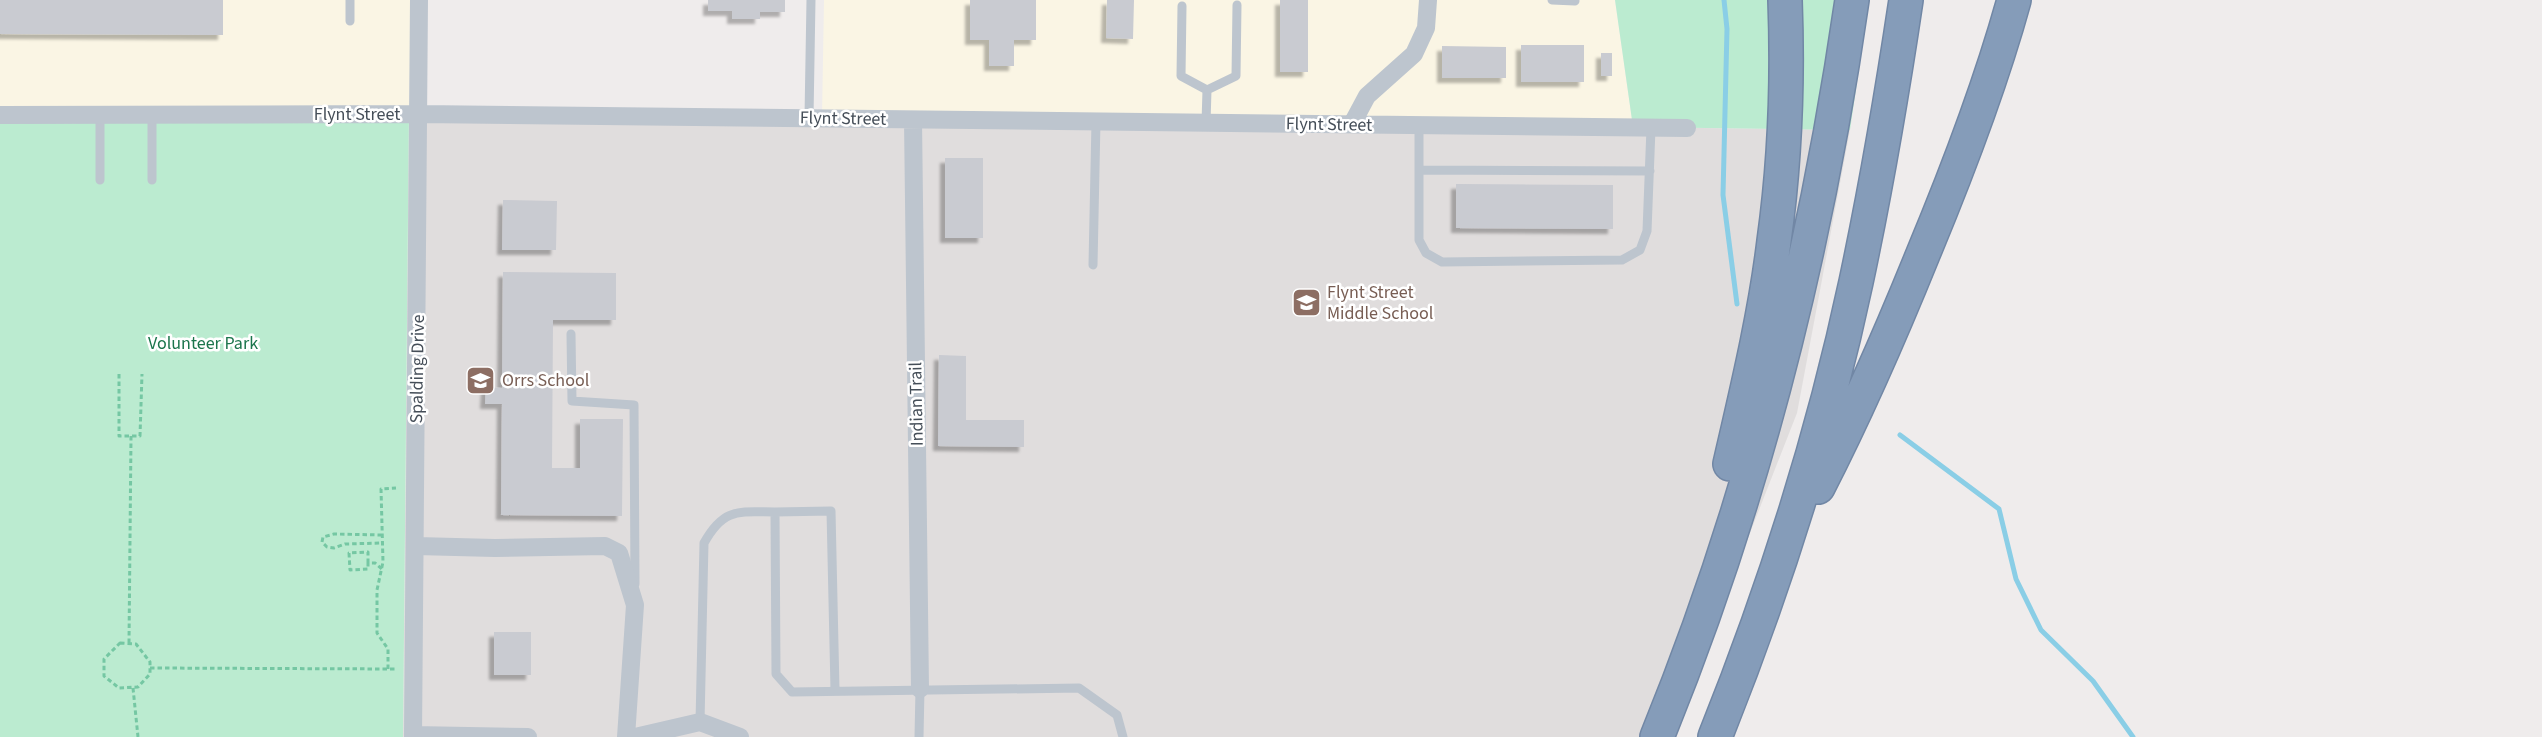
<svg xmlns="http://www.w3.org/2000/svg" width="2542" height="737" viewBox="0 0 2542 737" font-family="'Source Sans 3',sans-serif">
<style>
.commercial{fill:#faf5e4}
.education{fill:#e0dddd}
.green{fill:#bbebd0}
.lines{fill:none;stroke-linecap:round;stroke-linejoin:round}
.stream{stroke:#8acee6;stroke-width:5}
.building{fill:#c9cbd1;filter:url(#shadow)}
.highway-casing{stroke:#7187a5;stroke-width:36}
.path{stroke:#75c7a3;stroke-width:3;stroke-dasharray:4.5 3;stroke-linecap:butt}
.lane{stroke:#bdc5ce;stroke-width:9}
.street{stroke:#bdc5ce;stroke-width:18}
.highway{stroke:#859cb9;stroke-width:33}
.labels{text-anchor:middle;stroke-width:5;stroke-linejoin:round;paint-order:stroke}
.street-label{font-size:18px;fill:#454e58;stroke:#fff}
.education-label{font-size:18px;fill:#785e54;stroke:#fff;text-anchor:start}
.park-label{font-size:18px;fill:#1b754c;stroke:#fff}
</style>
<defs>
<filter id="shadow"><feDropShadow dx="-5" dy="5" stdDeviation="1.5" flood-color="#0004"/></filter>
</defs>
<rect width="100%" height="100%" fill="#efecec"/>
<path class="commercial" d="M0 0H412L409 112 0 118Z
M824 0H1615L1633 127 822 117Z"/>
<path class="education" d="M409 112 1327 123 1850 130 1797 413 1670 737H403Z"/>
<path class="green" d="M1615 0H1869L1850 130 1633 127Z
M409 112 403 737H0V118Z"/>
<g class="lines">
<path class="stream" d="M1724 0 1727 29 1723 195 1737 304
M1900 435 1999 509 2016 579 2041 630 2093 681 2133 737"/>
</g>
<path class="building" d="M0 0H223V35L0 34Z
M708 0H785V12H760V19H732V11H708Z
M970 0H1036V40H1014V66H989V40H970Z
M1107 0H1134L1133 39 1106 38Z
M1280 0H1308V72H1280Z
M1521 45H1584V82H1521Z
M1442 46 1506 47V78H1442Z
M1601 53H1612V76H1601Z
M945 158H983V238H945Z
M1456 184 1613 185V229L1456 228Z
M503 200 557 201 556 250H502Z
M503 272 616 273V320H553L552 468H580V419H623L622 516 501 515 502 404H485L486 387 502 388Z
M939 355 966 356V420H1024V447L938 446Z
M494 632H531V675H494Z"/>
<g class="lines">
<defs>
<path id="highway" d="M1730 464C1747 390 1765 316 1774 241 1785 162 1788 80 1785 0
M1818 487C1857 411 1891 333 1923 254 1958 170 1990 87 2014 0
M1657 737C1753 502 1816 251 1852 0
M1715 737C1774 590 1823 437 1856 282 1876 188 1892 94 1906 0"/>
</defs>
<use href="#highway" class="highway-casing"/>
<path class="path" d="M119 374V436H140L142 374
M382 535 334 534 323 537 322 542 327 547 334 548 345 544 382 543
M368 563V552L349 553 350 570 368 569V563H375L383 570
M120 643 136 644 150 662V674L138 687 119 688 104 676V659Z
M129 643 131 436
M150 668 397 669
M388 669V649L377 633V590L383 562 381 489 396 488
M133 688 138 737"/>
<path class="lane" d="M1552 0 1575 1
M1182 6 1181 76 1207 90 1206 123
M350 21V0
M1207 90 1236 76 1237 5
M100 115V180
M152 115V180
M809 117 811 0
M1419 125V240L1426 253 1442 262 1622 260 1640 250 1647 231 1651 128
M1419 170 1650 171
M1093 265 1096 121
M571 334 572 401 634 405 635 584
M835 690 831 511 775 512 776 674 792 692 1079 688 1117 715 1123 737
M700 722 704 543C724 507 739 512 775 512
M919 737 920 689"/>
<path class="street" d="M0 115 420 114 1687 128
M913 120 920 689
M1352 124 1367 96 1414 54 1426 28 1428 0
M416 546 495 548 605 546 619 553 635 605 626 737
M413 735 528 737
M413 737 419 0
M635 737 700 722 740 737"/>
<use href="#highway" class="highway"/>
</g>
<defs>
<symbol id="school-square" viewBox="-11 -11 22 22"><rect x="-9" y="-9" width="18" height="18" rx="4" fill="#8d6e63" stroke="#fff"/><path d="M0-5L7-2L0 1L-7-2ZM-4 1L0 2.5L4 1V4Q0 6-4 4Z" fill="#fff"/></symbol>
</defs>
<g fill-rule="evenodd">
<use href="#school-square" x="1290" y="286" width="33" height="33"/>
<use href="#school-square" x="464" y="364" width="33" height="33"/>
</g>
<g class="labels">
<g class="street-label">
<text x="357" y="120">Flynt Street</text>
<text transform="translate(843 118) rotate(1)" y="6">Flynt Street</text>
<text transform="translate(1329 124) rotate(1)" y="6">Flynt Street</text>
<text transform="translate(417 369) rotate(-89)" y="6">Spalding Drive</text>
<text transform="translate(916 404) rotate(-91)" y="6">Indian Trail</text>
</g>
<g class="education-label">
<text x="1327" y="298">Flynt Street<tspan x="1327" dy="21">Middle School</tspan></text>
<text x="502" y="386">Orrs School</text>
</g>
<g class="park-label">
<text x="203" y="349">Volunteer Park</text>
</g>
</g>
</svg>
